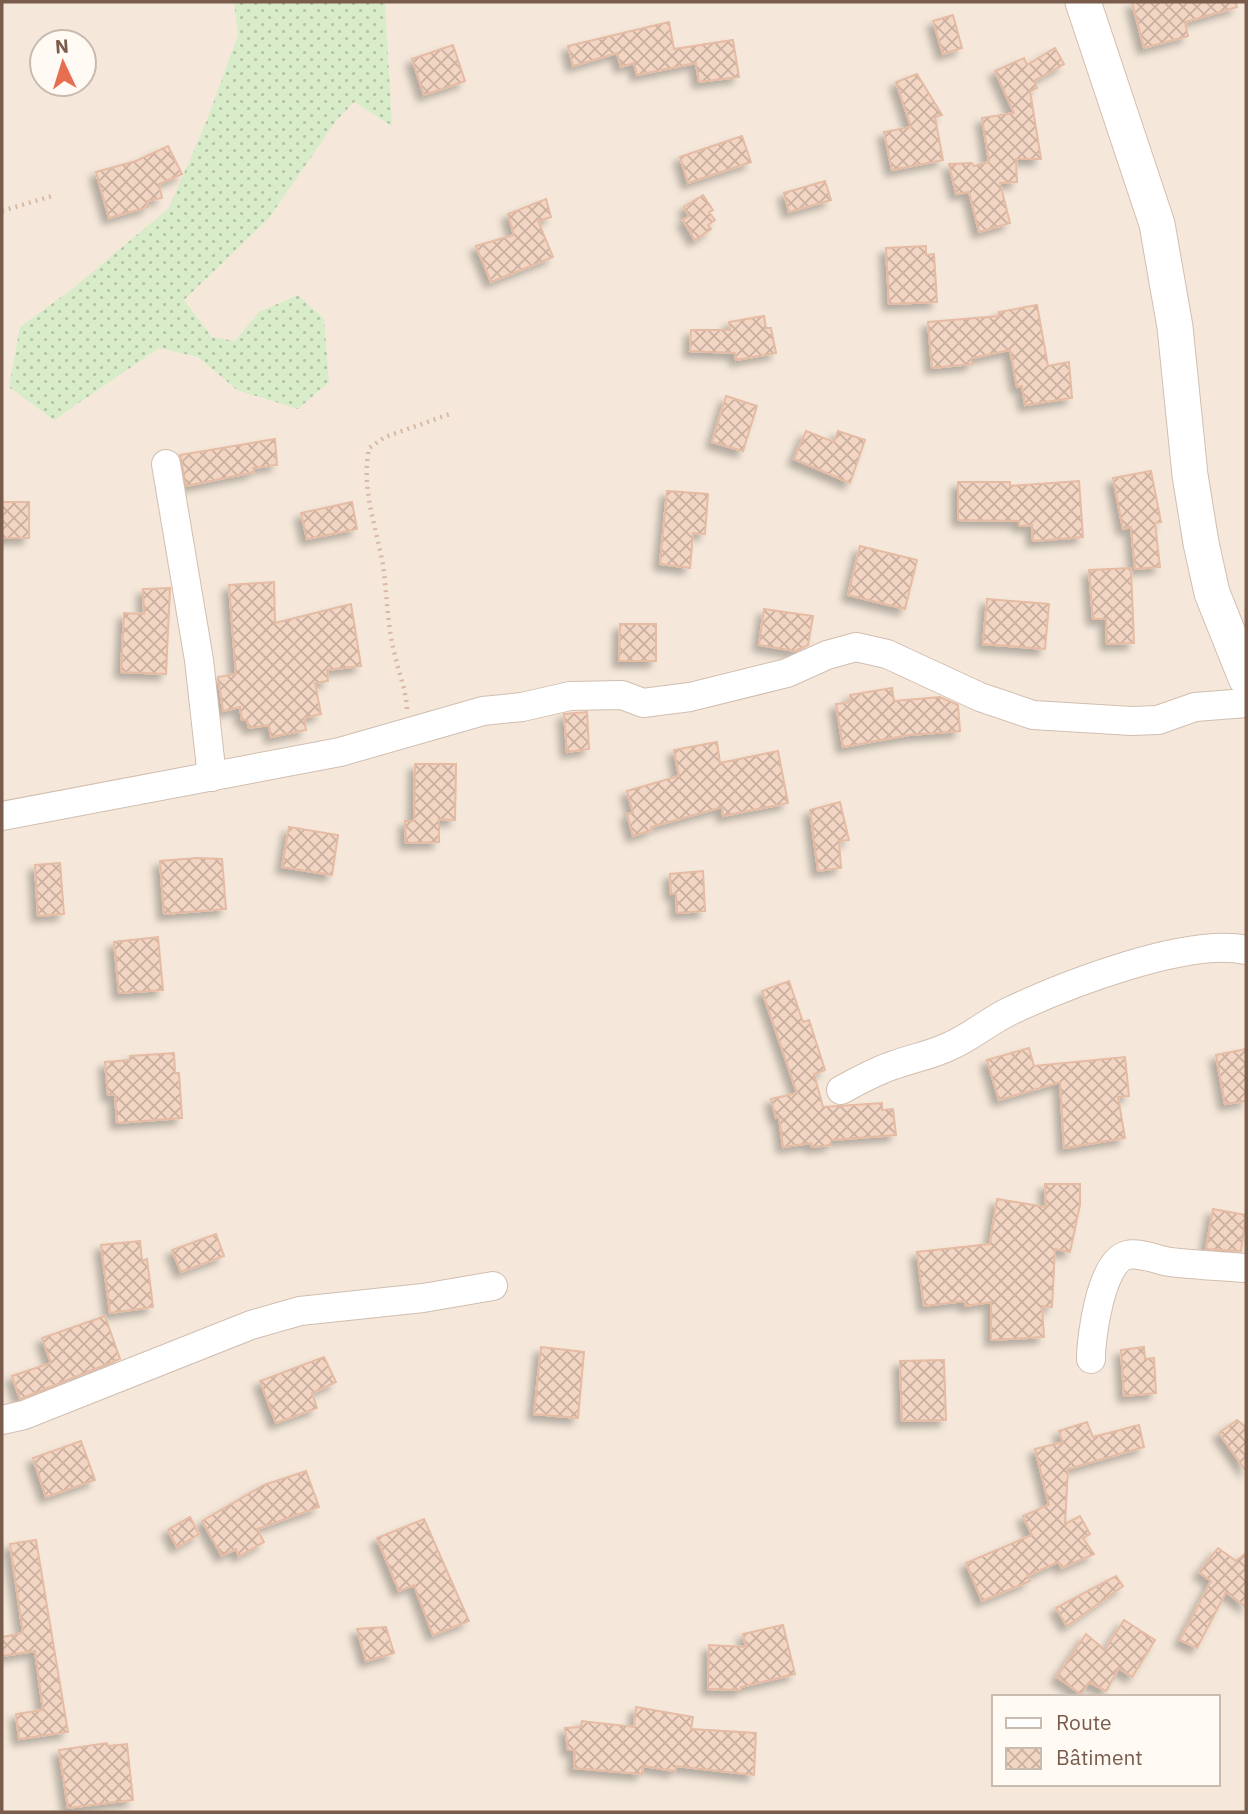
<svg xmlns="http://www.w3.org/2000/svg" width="1248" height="1814" viewBox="0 0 1248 1814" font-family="'IBM Plex Sans',sans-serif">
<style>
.residential{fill:#f5e8da;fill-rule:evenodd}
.grass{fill:url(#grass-dots)}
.building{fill:url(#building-cross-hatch);stroke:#e6bba3;stroke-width:2;filter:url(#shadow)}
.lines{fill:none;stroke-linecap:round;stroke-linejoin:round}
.minor-casing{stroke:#d1beb0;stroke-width:30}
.tertiary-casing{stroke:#d1beb0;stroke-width:37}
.path{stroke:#d9b8a5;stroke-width:4.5;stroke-dasharray:2 5;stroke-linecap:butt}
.minor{stroke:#fff;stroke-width:28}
.tertiary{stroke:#fff;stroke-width:35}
</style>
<defs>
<pattern id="grass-dots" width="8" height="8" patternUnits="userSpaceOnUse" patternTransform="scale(1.75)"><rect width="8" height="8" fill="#d8ecc9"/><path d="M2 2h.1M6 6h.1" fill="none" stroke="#b4c2a5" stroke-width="1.8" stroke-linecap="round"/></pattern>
<pattern id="building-cross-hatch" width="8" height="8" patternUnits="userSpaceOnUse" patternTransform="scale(1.75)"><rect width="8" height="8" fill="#f3d5c3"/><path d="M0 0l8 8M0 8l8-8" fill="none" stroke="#cab0a1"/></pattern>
<filter id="shadow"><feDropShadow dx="-6" dy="6" stdDeviation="3.5" flood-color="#0004"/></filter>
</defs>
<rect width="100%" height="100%" fill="#fdf6ec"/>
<path class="residential" d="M2 2H1246V1812H2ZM42 42H84V84H42ZM994 1697H1218V1784H994Z"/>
<path class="grass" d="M234 2 385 3 392 126 354 102 336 121 269 218 184 300 212 337 235 341 259 312 298 295 324 319 329 382 298 409 237 390 198 357 159 348 54 420 9 387 20 327 71 290 169 208 207 120 238 35Z"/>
<path class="building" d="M1132 2H1236L1237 7 1185 22 1188 36 1144 48Z
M953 15 962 48 943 54 933 21Z
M669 22 674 49 733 40 739 77 699 82 696 63 637 75 634 63 621 67 617 53 573 66 568 46Z
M453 45 465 81 424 95 412 59Z
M1055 48 1064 64 1034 81 1037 88 1030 91 1041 159H1016L1017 182 1000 183 1010 223 979 232 969 192 956 194 949 164 972 163 974 166 989 162 982 118 1014 113 995 71 1024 58 1027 65Z
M917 74 942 115 935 117 943 160 892 170 884 132 911 127 896 82Z
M742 136 751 162 688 183 680 157Z
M168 146 182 174 159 184 162 198 147 201 148 207 109 218 96 172 136 161Z
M825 181 831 200 789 212 784 193Z
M703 195 713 210 709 212 715 220 708 225 711 229 695 240 683 220 689 216 684 207Z
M546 199 551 217 538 221 553 257 491 282 476 246 514 235 508 214Z
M926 246V255L934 254 937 302 889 304 886 248Z
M1037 305 1048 366 1069 362 1072 398 1025 405 1022 386 1017 387 1010 350 972 358V364L932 368 928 322 999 316V312Z
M764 316 766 328H771L776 353 736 360 735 353 690 351 691 330H730L729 322Z
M726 396 757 406 743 451 712 442Z
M806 431 834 442 838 431 865 440 850 483 794 459Z
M275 439 277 465 253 468 254 472 186 486 180 455Z
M1151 471 1161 522 1155 523 1160 567 1135 569 1131 527 1123 529 1113 478Z
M1079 481 1083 537 1033 541 1032 525 1019 526V521L958 520V482H1010V486Z
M667 491 708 494 705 534 693 533 690 568 660 564Z
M2 502H29V538H2Z
M352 502 357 529 307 539 301 513Z
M860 546 917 560 905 609 848 595Z
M1131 568 1134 643 1107 644 1106 619H1093L1089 570Z
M274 582 275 623 351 604 361 666 327 670 328 681 315 683 321 714 304 718 306 730 271 737 269 725 249 728 247 720H242L240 707 223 711 218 677 236 674 229 585Z
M170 588 166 674 121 672 124 613 144 614 143 589Z
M987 599 1049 604 1045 649 983 644Z
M764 609 813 616 808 645 795 651 759 645Z
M620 624H656V661H619Z
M892 688 894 701 940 697 958 705 960 731 909 735 843 747 836 704 851 702 850 695Z
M587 712 589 749 567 752 564 714Z
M717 742 720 763 778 751 788 803 723 816 722 807 651 827 652 830 633 836 627 814 633 813 627 791 679 776 674 750Z
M415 764H456L455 820 439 819V842L406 843 405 821H414Z
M840 802 849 840 839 841 841 868 818 871 810 810Z
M289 827 338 835 332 875 282 867Z
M197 858 222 859 226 909 164 914 160 861Z
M60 863 64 914 38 916 35 865Z
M703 871 705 911 677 913 676 893 671 894 670 874Z
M158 937 163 990 119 993 114 942Z
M789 981 803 1022 809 1020 825 1070 814 1074 823 1107 882 1103V1110L893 1109 896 1135 831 1140V1145L812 1147 811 1143 783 1147 779 1117 776 1118 771 1099 797 1093 762 991Z
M1029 1048 1034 1066 1125 1057 1129 1096 1118 1097 1125 1138 1064 1148 1060 1082 999 1100 987 1060Z
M1246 1049V1101L1225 1104 1216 1055Z
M174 1053 175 1073H179L182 1118 117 1123 115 1095H108L105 1062 130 1060V1056Z
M1045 1184H1080V1205L1070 1252 1055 1249 1052 1307 1042 1306 1044 1337 991 1340V1302L965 1306V1301L924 1306 917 1252 990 1244 997 1199 1046 1207Z
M1213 1209 1246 1215 1241 1251 1206 1249Z
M216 1234 224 1256 181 1272 172 1250Z
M140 1241 142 1261 147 1259 153 1307 110 1313 101 1245Z
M105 1316 120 1359 20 1399 12 1376 51 1363 42 1338Z
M541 1347 584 1352 578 1418 534 1414Z
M1144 1347 1145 1359 1154 1358 1156 1393 1124 1396 1121 1350Z
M324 1357 336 1382 312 1393 317 1408 276 1423 260 1381Z
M944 1360 946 1420 902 1421 900 1361Z
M1237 1420 1246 1427V1471L1219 1433Z
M1087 1422 1093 1437 1139 1425 1144 1447 1068 1469 1065 1524 1080 1516 1090 1534 1083 1538 1094 1554 1062 1568 1058 1562 1027 1576 1030 1581 982 1601 966 1563 1032 1535 1023 1516 1049 1505 1035 1449 1063 1442 1059 1431Z
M81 1441 95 1480 46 1497 33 1458Z
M306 1471 319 1507 257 1529 264 1542 239 1556 236 1549 222 1556 202 1521 264 1485Z
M190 1517 199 1534 177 1547 168 1530Z
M424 1519 469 1621 433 1635 414 1585 399 1591 377 1538Z
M36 1540 68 1732 19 1739 16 1714 43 1710 35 1651 2 1656V1637L23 1633 10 1544Z
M1218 1548 1236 1561 1246 1553V1607L1226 1592 1197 1648 1180 1640 1211 1581 1199 1572Z
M1116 1576 1123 1586 1067 1626 1056 1608Z
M1124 1620 1155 1640 1132 1677 1119 1668 1106 1691 1089 1682 1081 1694 1057 1677 1086 1634 1105 1650Z
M783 1625 795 1674 741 1687V1690L708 1689 709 1645 746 1647 743 1634Z
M386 1627 394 1653 366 1661 357 1629Z
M636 1707 693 1717 691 1729 756 1733 754 1775 676 1766 675 1771 643 1766 642 1774 574 1768 575 1750H568L565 1728 581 1727 582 1721 634 1727Z
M107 1743 108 1746 127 1744 133 1800 68 1808 59 1750Z"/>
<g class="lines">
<defs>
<path id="minor" d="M166 464 199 660 212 777
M2 816 340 752 483 711 522 707 570 696 622 695 643 703 690 697 787 673 827 655 856 647 887 654 980 697 1033 715 1132 721 1158 720 1195 707 1246 703
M841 1090C858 1081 875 1071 894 1065 913 1058 932 1055 950 1046 971 1037 989 1021 1010 1011 1065 985 1188 937 1246 950
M1091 1359C1091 1337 1101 1261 1127 1255 1139 1252 1158 1260 1170 1262 1195 1265 1221 1266 1246 1268
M2 1420 24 1415 251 1325 300 1311 423 1298 493 1286"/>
<path id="tertiary" d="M1083 2 1157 224 1175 327 1190 475 1201 543 1212 593 1246 678"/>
</defs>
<use href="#minor" class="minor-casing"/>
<use href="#tertiary" class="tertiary-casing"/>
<path class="path" d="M2 211 52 196
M407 709C406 689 398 671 394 651 387 623 387 594 383 565 376 526 361 489 369 448L385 437 450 414"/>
<use href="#minor" class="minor"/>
<use href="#tertiary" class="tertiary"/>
</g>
<rect width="1248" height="1814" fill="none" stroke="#7a5c4d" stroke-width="7"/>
<rect x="992" y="1695" width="228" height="91" fill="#fffaf3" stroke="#cabbb1" stroke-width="2"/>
<rect x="1006" y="1718" width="35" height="10" fill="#ffffff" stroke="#cabbb1" stroke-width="2"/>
<text x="1056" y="1730" font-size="21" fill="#7a5c4d">Route</text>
<rect x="1006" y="1748" width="35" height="21" fill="url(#building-cross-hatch)" stroke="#cabbb1" stroke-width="2"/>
<text x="1056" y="1765" font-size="21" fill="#7a5c4d">Bâtiment</text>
<g transform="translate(63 63) rotate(356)"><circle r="33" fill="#fffaf3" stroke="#cabbb1" stroke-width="2"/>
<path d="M0-5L12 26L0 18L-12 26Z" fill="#e76f51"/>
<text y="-10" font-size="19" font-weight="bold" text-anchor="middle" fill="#7a5c4d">N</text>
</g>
</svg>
